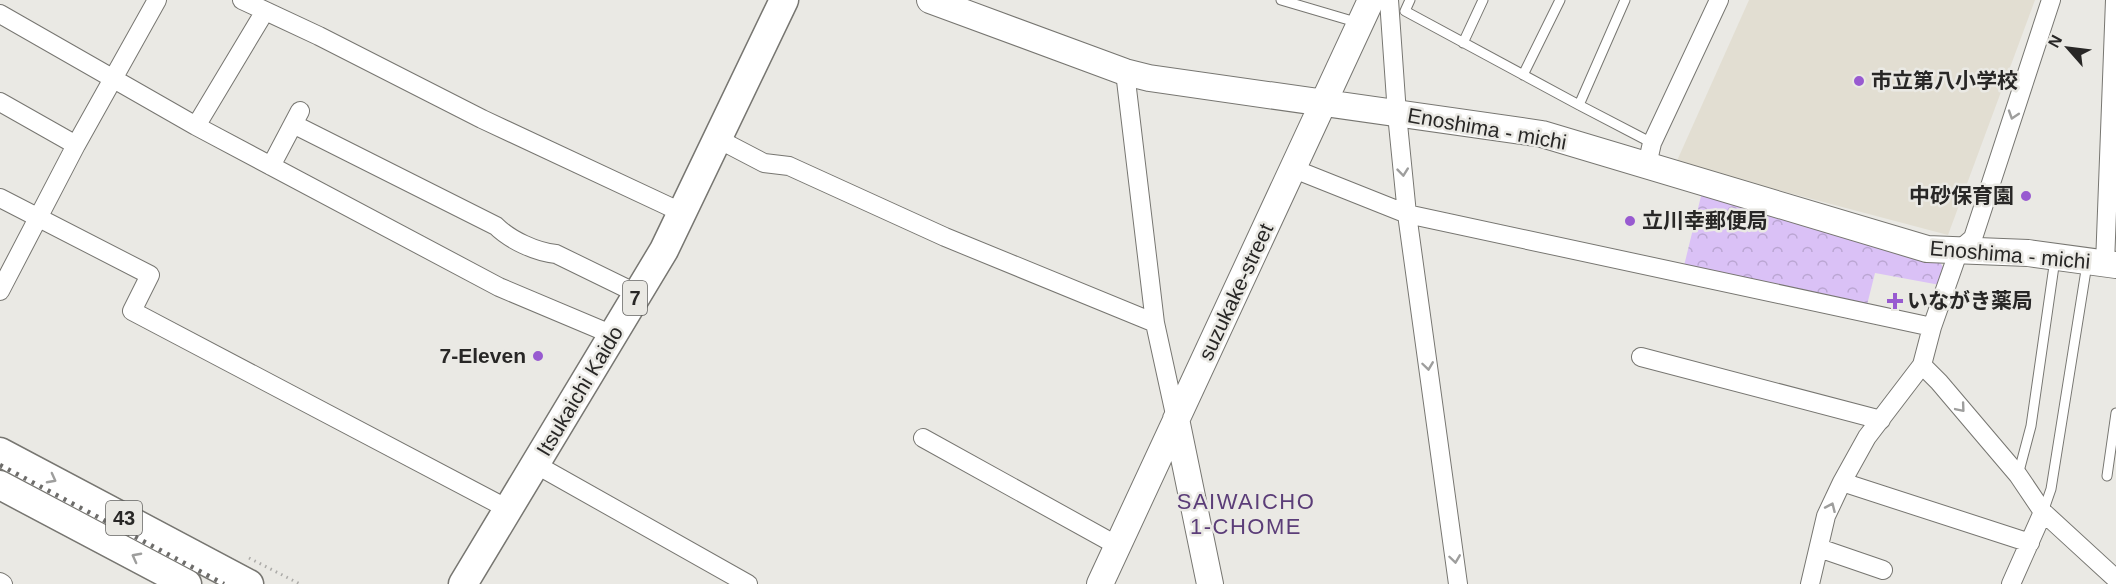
<svg xmlns="http://www.w3.org/2000/svg" width="2116" height="584" viewBox="0 0 2116 584" font-family="Helvetica,'Noto Sans JP',sans-serif">
<style>
.built{fill:#e2ded2}
.park{fill:url(#park-crowns)}
.lines{fill:none;stroke-linecap:round;stroke-linejoin:round}
.lane-casing{stroke:#777671;stroke-width:11}
.street-casing{stroke:#777671;stroke-width:20}
.secondary-casing{stroke:#777671;stroke-width:28}
.primary-casing{stroke:#777671;stroke-width:31}
.path{stroke:#acaba8;stroke-width:3;stroke-dasharray:1.5 4.5;stroke-linecap:butt}
.lane{stroke:#fff;stroke-width:9}
.street{stroke:#fff;stroke-width:18}
.secondary{stroke:#fff;stroke-width:26}
.primary{stroke:#fff;stroke-width:28}
.rail{stroke:#6d6c6a;stroke-width:4.5;stroke-dasharray:3 6;stroke-linecap:butt}
.oneway{stroke:#9e9e9d}
.poi-dot{fill:#985ad0;stroke:#eae9e4;stroke-width:2}
.labels{text-anchor:middle;stroke-width:5;stroke-linejoin:round;paint-order:stroke}
.shield{fill:#eae9e4;stroke:#62615f;stroke-width:1.5}
.shield-label{font-size:20px;font-weight:bold;fill:#282726}
.poi-label{font-size:21px;font-weight:bold;fill:#282726;stroke:#eae9e4;text-anchor:start}
.street-label{font-size:21px;fill:#282726;stroke:#eae9e4}
.neighbourhood-label{font-size:22px;letter-spacing:1.5px;fill:#5b3d78;stroke:#eae9e4}
</style>
<defs>
<pattern id="park-crowns" width="20" height="18" patternUnits="userSpaceOnUse" patternTransform="scale(1.5)"><rect width="20" height="18" fill="#dac1f6"/><path d="M2 6a3 3 0 1 1 6 0M12 15a3 3 0 1 1 6 0" fill="none" stroke="#bba6d3"/></pattern>
</defs>
<rect width="100%" height="100%" fill="#eae9e4"/>
<path class="built" d="M1749 0H2035L1948 235 1676 163Z"/>
<path class="park" d="M1702 192 1939 261 1945 270 1940 285 1875 273 1867 305 1683 270Z"/>
<g class="lines">
<defs>
<path id="lane" d="M1281 0 1359 23
M1410 0 1405 11 1579 105 1652 143
M1463 43 1483 0
M1523 75 1560 0
M1579 105 1625 0
M2018 475 2031 426 2055 259
M2107 476 2116 413
M2043 512 2051 489 2087 264"/>
<path id="street" d="M242 0 319 36 482 119 683 213
M1389 0 1397 114 1407 214 1458 584
M0 14 196 126 499 287 613 335
M0 102 76 145
M293 124 496 226C510 240 536 252 556 254L638 294
M196 126 265 11
M718 139 764 163 789 166 945 237 1155 323 1125 72
M1647 165 1652 143 1719 0
M271 166 300 111
M1294 169 1407 214 1932 327
M0 198 150 275 132 311 508 509
M2105 264 2115 0
M0 291 76 145 157 0
M1155 323 1176 419
M1641 357 1881 420
M1922 365 1939 382 2018 475 2043 512 2116 579
M923 438 1118 546
M535 464 748 584
M1842 482 2030 543
M1819 548 1883 570
M0 582 3 584
M1810 584 1826 516 1842 482 1867 437 1922 365 1932 327 1959 250 1973 238 2051 0
M2011 584 2043 512"/>
<path id="secondary" d="M930 0 1125 72 1149 78 1542 134 1927 249 2028 253 2116 265
M1176 419 1210 584
M1100 584 1371 0"/>
<path id="primary" d="M0 452 249 584
M0 485 187 584
M463 584 664 250 784 0"/>
</defs>
<use href="#lane" class="lane-casing"/>
<use href="#street" class="street-casing"/>
<use href="#secondary" class="secondary-casing"/>
<use href="#primary" class="primary-casing"/>
<path class="path" d="M249 558 300 584"/>
<use href="#lane" class="lane"/>
<use href="#street" class="street"/>
<use href="#secondary" class="secondary"/>
<use href="#primary" class="primary"/>
<path class="rail" d="M0 465 224 584"/>
</g>
<defs><path id="oneway-chevron" d="M-2-3.5L2.5 0L-2 3.5" fill="none" stroke-width="1.6" stroke-linecap="round" stroke-linejoin="round" transform="scale(1.5)"/></defs>
<g class="oneway">
<use href="#oneway-chevron" transform="translate(2013 115) rotate(108)"/>
<use href="#oneway-chevron" transform="translate(1403 172) rotate(84)"/>
<use href="#oneway-chevron" transform="translate(1428 366) rotate(82)"/>
<use href="#oneway-chevron" transform="translate(1961 408) rotate(50)"/>
<use href="#oneway-chevron" transform="translate(52 479) rotate(28)"/>
<use href="#oneway-chevron" transform="translate(1831 507) rotate(-66)"/>
<use href="#oneway-chevron" transform="translate(136 557) rotate(-152)"/>
<use href="#oneway-chevron" transform="translate(1455 559) rotate(82)"/>
</g>
<g class="poi-dot">
<circle cx="1859" cy="81" r="6"/>
<circle cx="2026" cy="196" r="6"/>
<circle cx="1630" cy="221" r="6"/>
<path d="M1892 292h6v6h6v6h-6v6h-6v-6h-6v-6h6z"/>
<circle cx="538" cy="356" r="6"/>
</g>
<g class="labels">
<g class="shield">
<rect x="623" y="281" width="24" height="34" rx="4.5"/>
<rect x="106" y="501" width="36" height="34" rx="4.5"/>
</g>
<g class="shield-label">
<text x="635" y="305">7</text>
<text x="124" y="525">43</text>
</g>
<g class="poi-label">
<text x="1871" y="88">市立第八小学校</text>
<text x="2014" y="203" text-anchor="end">中砂保育園</text>
<text x="1642" y="228">立川幸郵便局</text>
<text x="1907" y="308">いながき薬局</text>
<text x="526" y="363" text-anchor="end">7-Eleven</text>
</g>
<g class="street-label">
<text transform="translate(1487 129) rotate(10)" y="7">Enoshima - michi</text>
<text transform="translate(2010 255) rotate(5)" y="7">Enoshima - michi</text>
<text transform="translate(1236 292) rotate(-65)" y="7">suzukake-street</text>
<text transform="translate(580 391) rotate(-59)" y="7">Itsukaichi Kaido</text>
</g>
<g class="neighbourhood-label">
<text x="1246" y="509">SAIWAICHO<tspan x="1246" dy="25">1-CHOME</tspan></text>
</g>
</g>
<g transform="translate(2068 48) rotate(298)" stroke="#eae9e4" stroke-width="4.5" paint-order="stroke">
<path d="M0-4.5L10 22L0 15L-10 22Z" fill="#282726"/>
<text y="-9" font-size="16" font-weight="bold" text-anchor="middle" fill="#282726">N</text>
</g>
</svg>
